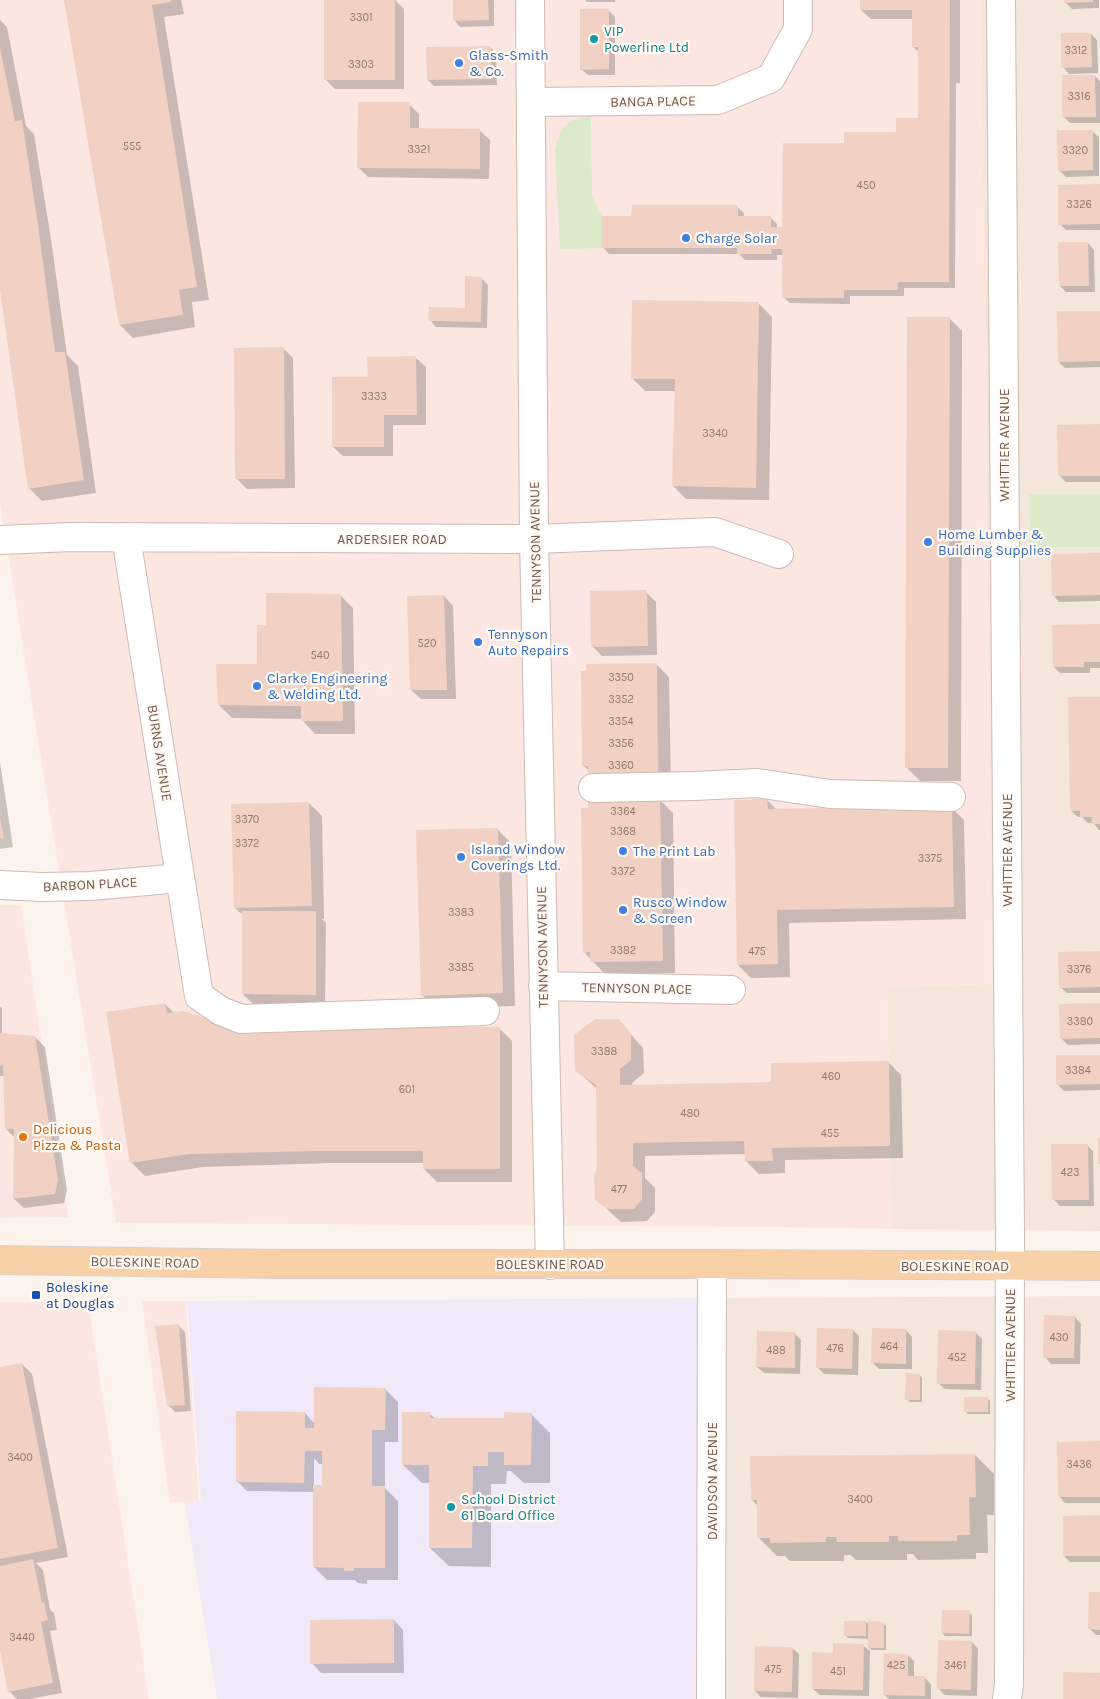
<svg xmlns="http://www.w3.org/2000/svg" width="1100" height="1699" viewBox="0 0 1100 1699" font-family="Karla,sans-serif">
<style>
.residential{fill:#f4e6db}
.commercial{fill:#fce6e1}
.education{fill:#f1e8f9}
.green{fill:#dbebca}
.shadow{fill:#0003;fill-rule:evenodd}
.building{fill:#f1d1c4}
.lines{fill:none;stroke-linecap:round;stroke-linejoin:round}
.minor-casing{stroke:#cfbbb1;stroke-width:30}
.major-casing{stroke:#d9d1cd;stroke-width:30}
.minor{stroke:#fff;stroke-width:28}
.major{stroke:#f8d1a8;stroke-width:28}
.culture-dot{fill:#0f9aa8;stroke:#fff9f3;stroke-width:2}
.shop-dot{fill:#3f7fe0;stroke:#fff9f3;stroke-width:2}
.food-dot{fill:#e8710a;stroke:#fff9f3;stroke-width:2}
.transit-dot{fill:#1a4fb4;stroke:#fff9f3;stroke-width:2}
.labels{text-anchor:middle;stroke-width:4.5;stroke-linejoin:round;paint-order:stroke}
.number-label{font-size:11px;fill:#96776c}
.culture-label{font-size:14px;fill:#0d838f;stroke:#fff9f3;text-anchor:start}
.shop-label{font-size:14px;fill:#366cbe;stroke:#fff9f3;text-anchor:start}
.street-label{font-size:14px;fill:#78594e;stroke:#fff9f3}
.food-label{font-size:14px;fill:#c56008;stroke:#fff9f3;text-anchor:start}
.transit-label{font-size:14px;fill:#164399;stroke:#fff9f3;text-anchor:start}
</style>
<rect width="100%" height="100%" fill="#fcf4ec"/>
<path class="residential" d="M981 0H1100V494H1029L1030 547H1100V1231L892 1229 887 987 992 984Z
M1100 1296V1699H704L706 1298Z"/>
<path class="commercial" d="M0 0H981L992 984 887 987 892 1229 773 1227 116 1223 0 505Z
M0 905H21L68 1217 0 1218Z
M142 1301H186L199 1501 170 1503Z
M0 1302H88L149 1699H0Z"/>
<path class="education" d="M706 1298 704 1699H217L185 1503 201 1501 187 1301Z"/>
<path class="green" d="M591 116 592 196 602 216V248L560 249 555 150C561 126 566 120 591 116Z
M1029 494H1100V547H1030Z"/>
<path class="shadow" d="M65 0H181L184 14 164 17 209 300 192 302 195 327 133 338 120 325Z
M325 0H395L404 9V89H335L325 79Z
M454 0H494V26L460 27 454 20Z
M585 0H615V2H587Z
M861 0H960V83H956L955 288H904V296H850V304L790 303 783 297 784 255H777V260H745L739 254H609L603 247 633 217 737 207 744 213V218H771L777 224V229H784L845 144 898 133 919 119V52L913 47 914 19H871L861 10Z
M1065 0H1099V8L1072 9 1065 2Z
M608 10 615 17V75H588L581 69Z
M0 20 7 27 26 126 34 134 51 239 67 355 78 366 96 493 42 501 29 488 0 277Z
M1091 34 1097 40 1098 73 1069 74 1063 67Z
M490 47 496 54 497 85 434 86 428 80Z
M1095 76 1100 81V123H1070L1064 117Z
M409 104 419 114V130L480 131 490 140 489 179 368 177 358 167Z
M1092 131 1099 137V176L1066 177 1059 170Z
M1100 186V230H1066L1060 224Z
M1088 243 1094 250 1095 292H1066L1060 286Z
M481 278 488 285 487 328 436 327 430 320 466 309Z
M759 304 772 317 769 500 686 499 673 486 676 391H645L632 378Z
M1100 312V367L1065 368 1059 362Z
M949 318 962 331 961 781H920L907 768Z
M283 348 293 358 295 488 247 489 237 479Z
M416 358 426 367V425H393V456H343L333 447 369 378Z
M1100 425V482H1066L1060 476Z
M1100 554V601L1059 602 1053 595Z
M646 592 656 602 657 655 602 656 592 646Z
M340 595 353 608 355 734H315L302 720V719L232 718 219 705 258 665 267 627Z
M444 596 453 606 456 699H421L411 690Z
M1100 625V668H1090V673H1060L1054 667Z
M656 664 669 677 671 788 589 771 583 765 588 672Z
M1100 698V830H1099L1093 823H1088L1082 817H1078L1071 811Z
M0 762 13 847 0 849Z
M660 800 673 813 675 973 605 974 584 952Z
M767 800 777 810 951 807 964 820 966 919 789 923 790 977 751 978 738 965Z
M309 803 322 816 324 919H322L326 923 325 1005 253 1004 243 994 244 916 235 908Z
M498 830 511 843 515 1006 435 1008 422 995Z
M1100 953V993H1067L1060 987Z
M165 1004 175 1014 224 1028H499L512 1041V1182H437L424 1169V1163H329L203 1167 145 1176 132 1163Z
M1100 1004V1044L1068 1045 1061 1038Z
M0 1007 2 1008V1035L35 1037 45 1047 67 1190 64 1203 24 1208 14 1199 15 1138 6 1129 5 1076H0Z
M618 1020 643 1048 644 1073 632 1083V1086L772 1083 888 1062 901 1075 903 1158 785 1160V1173L759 1174 746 1161V1154L645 1156V1178L655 1188V1212L647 1221 621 1222 596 1199 599 1169 597 1089 576 1070Z
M1100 1056V1090L1064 1091 1057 1084Z
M1087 1145 1093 1151 1094 1206H1060L1054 1200Z
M1075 1317 1081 1324 1080 1364H1051L1045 1357Z
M178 1325 185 1332 191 1411 175 1412 168 1405Z
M853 1330 859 1336 858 1375 824 1374 818 1368Z
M906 1330 912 1337V1369H879L872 1362Z
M975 1332 982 1339 981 1390 945 1389 938 1383Z
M795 1334 801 1340 800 1374 764 1373 757 1367Z
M22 1364 32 1374 68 1557 36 1563 43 1570 50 1610 54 1613 57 1630 50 1631 62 1693 29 1699H17L9 1691 0 1645V1368Z
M920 1375 922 1378V1402H910L907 1399Z
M385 1389 398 1402V1442H385V1488L398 1501V1580H367V1584L358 1583 355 1580H327L314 1567V1492L247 1491 237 1481 305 1413 315 1424ZM314 1458 319 1464H323V1486H314Z
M987 1398 990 1401V1414H968L965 1411Z
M430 1414 436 1419 505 1420 531 1414 550 1433V1483H524L511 1471H507L506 1484H491V1567L449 1566 430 1548V1483H422L403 1465Z
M1100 1443V1503H1065L1059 1496Z
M975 1455 994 1474V1515H987L988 1553H976V1559L918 1560 913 1554H907V1560H856L851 1555H844V1561H790L785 1556H777L758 1537V1506L752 1500Z
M1100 1517V1562H1070L1064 1556Z
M1100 1593V1635H1096L1090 1629Z
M969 1612 972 1615V1636H945L942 1633Z
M394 1620 403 1630 404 1673H321L312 1663Z
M866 1622 870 1626 883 1623 886 1626V1650H872L869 1648V1639L848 1638 846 1636Z
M972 1642 978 1649 977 1696 945 1695 939 1689Z
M863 1645 870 1651 869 1696 820 1695 813 1689 834 1654Z
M792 1648 799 1654 798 1698 761 1697 755 1691Z
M908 1655 914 1661V1678H925L931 1684V1699H889L885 1695Z"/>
<path class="building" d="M64 0H171V2L152 5 197 287 179 290 183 315 119 325Z
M324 0H395V80H324Z
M453 0H488L489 20 453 21Z
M860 0H950L949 282H898V290H844V298H782V249H771L772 254H737V248H602V216H631L632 205H738V216H771V227H782L783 143H844V132H896V118H918V47H912V10H860Z
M1064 0H1093V2L1064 3Z
M580 9H609V69L580 70Z
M1061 33H1091L1092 67 1061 68Z
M491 46V79L427 80 426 47Z
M0 48 15 121 22 120 38 225 55 352H65L84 480 28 489 0 290Z
M1062 75H1095L1096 117H1062Z
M358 102H410V128L480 129V169L357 168Z
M1057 130H1093V170L1058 171Z
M1100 184V224L1058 225V185Z
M1058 242H1088L1089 286H1059Z
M465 276 482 277 481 322 428 321 429 307 465 308Z
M632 300 759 302 756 488 672 486 675 379H631Z
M1057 311H1100V361L1058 362Z
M907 317H950L948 768H905Z
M284 347 285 479H235L234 348Z
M416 356 417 415H384V447H332V377H368L367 357Z
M1100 424V476H1058L1057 425Z
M1100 553V595L1052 596 1051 554Z
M647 590 648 646 591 647 590 591Z
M266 593 341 594 343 721H301V706L218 705 216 664H257V625H266Z
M444 595 447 690H410L407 596Z
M1100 624V662H1084V667H1053L1052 625Z
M657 663 658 776H588V766H582L581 671H586V664Z
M1068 697H1100V824H1091L1092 817H1080V811H1070Z
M660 799 663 961 590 962V952L583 953 581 808H588V800Z
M767 799 768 809 952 806 954 907 777 910 778 964 737 965 734 800Z
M309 802 312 906 234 908 231 804Z
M0 818 4 838H0Z
M498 828 503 993 421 996 416 830Z
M242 911H316V995L242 994Z
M1100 951V987L1059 988 1058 952Z
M165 1003 167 1013 183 1011 208 1019 224 1027H500V1169H423V1151H315L189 1154 130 1163 106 1012Z
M1100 1003V1038L1060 1039 1059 1004Z
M595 1019H619L631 1034V1060L620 1069V1085L771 1082V1063L889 1061 890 1146 772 1148 773 1161H745L744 1141 633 1143V1166L642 1173V1199L634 1209H607L595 1200 594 1175 597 1169 596 1085 575 1071 574 1035Z
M0 1033 35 1036 58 1180 55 1194 13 1199 14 1129H5L3 1065 0 1066Z
M1056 1055H1100V1084L1056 1085Z
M1098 1138H1100V1164H1098Z
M1051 1144H1088L1089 1200H1052Z
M1044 1315 1075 1316 1074 1358H1043Z
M179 1324 185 1405 167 1406 155 1326Z
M817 1328 853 1329 852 1369 816 1368Z
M872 1328 906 1329V1364L871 1363Z
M938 1330 976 1331 975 1384H937Z
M757 1331 795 1332V1368L756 1367Z
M22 1363 58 1548 0 1559V1367Z
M906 1373 920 1374V1400H905Z
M314 1387 386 1388 385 1430H372V1486H385V1568H354V1571H344V1568L313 1567V1485H322V1451H305L304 1483 236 1482V1411L305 1412V1428H314Z
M964 1397H988V1412H964Z
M402 1412H430V1418H504V1412L532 1413 531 1465H504V1452H488V1466H473L472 1548H429V1465H402Z
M1100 1441V1497H1058L1057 1442Z
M975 1454 976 1497H969L970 1535H957V1541H898V1536H889V1542H837L836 1537H826V1542L770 1543V1538H757V1500H751L750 1456Z
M1100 1515V1556H1063V1516Z
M33 1559 42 1603 44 1602 48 1620 41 1622 53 1683 8 1692 0 1651V1566Z
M1089 1592H1100V1630L1088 1629Z
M942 1610H970L969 1634 941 1633Z
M394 1619V1663L310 1664V1620Z
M844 1621H866V1636H844Z
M868 1621 884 1622V1648H868Z
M938 1640 972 1641 971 1690 937 1689Z
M833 1643 864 1644 863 1690 812 1689V1652L833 1653Z
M755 1646 793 1647 792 1692 754 1691Z
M884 1653 908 1654V1676H925V1696L883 1695Z
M1063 1672 1100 1673V1699H1063Z"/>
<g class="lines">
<defs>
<path id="minor" d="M530 0 534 539 550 1265
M1001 0 1010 1235 1009 1683 1007 1699
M532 102 718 100 771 78 798 29V0
M126 537 199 996 221 1011 241 1019 485 1011
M0 540 72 537 534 539 715 532 779 554
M593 788 694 786 757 783 830 794 951 797
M0 885 42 887 91 886 180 878
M543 986 731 990
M711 1699 712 1264"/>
<path id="major" d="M0 1260 279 1264H712L1100 1266"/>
</defs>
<use href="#minor" class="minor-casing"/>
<use href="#major" class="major-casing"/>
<use href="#minor" class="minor"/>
<use href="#major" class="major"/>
</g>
<g class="culture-dot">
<circle cx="594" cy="39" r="5"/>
<circle cx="451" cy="1507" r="5"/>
</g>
<g class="shop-dot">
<circle cx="459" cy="63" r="5"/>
<circle cx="686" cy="238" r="5"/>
<circle cx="928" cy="542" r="5"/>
<circle cx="478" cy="642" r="5"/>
<circle cx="257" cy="686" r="5"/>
<circle cx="623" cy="851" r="5"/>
<circle cx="461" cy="857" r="5"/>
<circle cx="623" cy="910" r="5"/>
</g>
<circle class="food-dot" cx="23" cy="1137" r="5"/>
<rect class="transit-dot" x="31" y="1290" width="10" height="10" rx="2.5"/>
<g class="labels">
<g class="number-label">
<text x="361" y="21">3301</text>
<text x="1076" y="54">3312</text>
<text x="361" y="68">3303</text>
<text x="1079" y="100">3316</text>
<text x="132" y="150">555</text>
<text x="419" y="153">3321</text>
<text x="1075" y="154">3320</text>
<text x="866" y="189">450</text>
<text x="1079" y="208">3326</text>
<text x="374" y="400">3333</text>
<text x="715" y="437">3340</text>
<text x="427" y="647">520</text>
<text x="320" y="659">540</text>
<text x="621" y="681">3350</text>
<text x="621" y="703">3352</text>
<text x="621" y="725">3354</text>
<text x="621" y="747">3356</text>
<text x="621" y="769">3360</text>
<text x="623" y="815">3364</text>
<text x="247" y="823">3370</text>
<text x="623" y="835">3368</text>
<text x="247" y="847">3372</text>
<text x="930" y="862">3375</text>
<text x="623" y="875">3372</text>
<text x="461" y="916">3383</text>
<text x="623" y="954">3382</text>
<text x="757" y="955">475</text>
<text x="461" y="971">3385</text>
<text x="1079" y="973">3376</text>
<text x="1080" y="1025">3380</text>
<text x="604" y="1055">3388</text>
<text x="1078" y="1074">3384</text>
<text x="831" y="1080">460</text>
<text x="407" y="1093">601</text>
<text x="690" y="1117">480</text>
<text x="830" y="1137">455</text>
<text x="1070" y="1176">423</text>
<text x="619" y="1193">477</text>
<text x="1059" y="1341">430</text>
<text x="889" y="1350">464</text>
<text x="835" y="1352">476</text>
<text x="776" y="1354">488</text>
<text x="957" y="1361">452</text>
<text x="20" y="1461">3400</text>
<text x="1079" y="1468">3436</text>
<text x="860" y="1503">3400</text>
<text x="22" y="1641">3440</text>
<text x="896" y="1669">425</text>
<text x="955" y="1669">3461</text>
<text x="773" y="1673">475</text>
<text x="838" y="1675">451</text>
</g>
<g class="culture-label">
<text x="604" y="36">VIP<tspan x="604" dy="16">Powerline Ltd</tspan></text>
<text x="461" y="1504">School District<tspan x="461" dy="16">61 Board Office</tspan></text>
</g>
<g class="shop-label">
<text x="469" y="60">Glass-Smith<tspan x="469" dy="16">&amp; Co.</tspan></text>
<text x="696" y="243">Charge Solar</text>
<text x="938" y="539">Home Lumber &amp;<tspan x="938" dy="16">Building Supplies</tspan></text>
<text x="488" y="639">Tennyson<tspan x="488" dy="16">Auto Repairs</tspan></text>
<text x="267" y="683">Clarke Engineering<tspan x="267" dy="16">&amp; Welding Ltd.</tspan></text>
<text x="471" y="854">Island Window<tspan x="471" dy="16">Coverings Ltd.</tspan></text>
<text x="633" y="856">The Print Lab</text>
<text x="633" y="907">Rusco Window<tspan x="633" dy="16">&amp; Screen</tspan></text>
</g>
<g class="street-label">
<text transform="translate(653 101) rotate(-1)" y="5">BANGA PLACE</text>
<text transform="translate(1004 445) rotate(-90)" y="5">WHITTIER AVENUE</text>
<text x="392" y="544">ARDERSIER ROAD</text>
<text transform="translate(535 542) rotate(-91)" y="5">TENNYSON AVENUE</text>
<text transform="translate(160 753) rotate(81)" y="5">BURNS AVENUE</text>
<text transform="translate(1007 850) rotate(-90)" y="5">WHITTIER AVENUE</text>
<text transform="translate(90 884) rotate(-3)" y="5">BARBON PLACE</text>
<text transform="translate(542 947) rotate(-91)" y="5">TENNYSON AVENUE</text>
<text transform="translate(637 988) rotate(1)" y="5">TENNYSON PLACE</text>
<text transform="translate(145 1262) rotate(1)" y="5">BOLESKINE ROAD</text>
<text x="550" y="1269">BOLESKINE ROAD</text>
<text x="955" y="1271">BOLESKINE ROAD</text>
<text transform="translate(1010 1345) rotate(-90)" y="5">WHITTIER AVENUE</text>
<text transform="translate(712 1481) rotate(-90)" y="5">DAVIDSON AVENUE</text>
</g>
<g class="food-label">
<text x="33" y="1134">Delicious<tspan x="33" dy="16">Pizza &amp; Pasta</tspan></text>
</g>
<g class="transit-label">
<text x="46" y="1292">Boleskine<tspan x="46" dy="16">at Douglas</tspan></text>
</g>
</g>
</svg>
